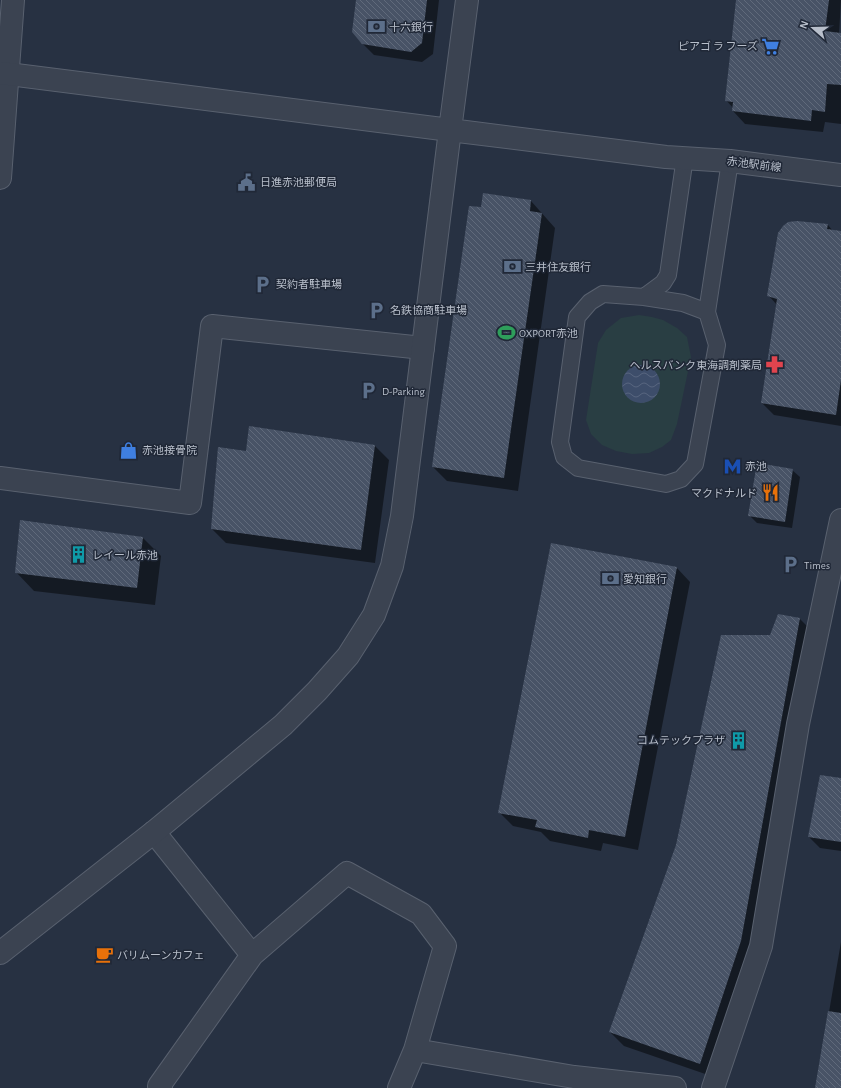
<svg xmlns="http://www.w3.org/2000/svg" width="841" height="1088" viewBox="0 0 841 1088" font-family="'Alegreya Sans','Noto Sans JP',sans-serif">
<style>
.grass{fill:#293e43}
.water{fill:url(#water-waves)}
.shadow{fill:#0007}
.building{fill:url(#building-back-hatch)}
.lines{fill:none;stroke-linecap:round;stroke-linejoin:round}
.service-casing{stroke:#59616f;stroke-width:18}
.minor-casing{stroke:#59616f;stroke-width:24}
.tertiary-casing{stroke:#59616f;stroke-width:24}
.service{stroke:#3b4351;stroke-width:16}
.minor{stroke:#3b4351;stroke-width:22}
.tertiary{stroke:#3b4351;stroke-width:22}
.labels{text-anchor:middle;stroke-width:3;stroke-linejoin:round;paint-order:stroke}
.poi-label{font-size:11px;fill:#b8bfcb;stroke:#202837;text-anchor:start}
.street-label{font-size:11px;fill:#b8bfcb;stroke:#202837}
</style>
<defs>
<pattern id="water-waves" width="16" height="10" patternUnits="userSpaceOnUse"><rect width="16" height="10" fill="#3d4d6a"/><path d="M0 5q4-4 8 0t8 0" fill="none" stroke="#57657e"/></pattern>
<pattern id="building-back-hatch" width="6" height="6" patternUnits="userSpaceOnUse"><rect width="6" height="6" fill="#485366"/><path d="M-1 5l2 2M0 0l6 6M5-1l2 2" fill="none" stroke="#606a7b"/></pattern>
</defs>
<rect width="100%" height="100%" fill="#273142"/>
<path class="grass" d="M639 315 652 317 663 320 677 328 687 337 691 357 677 424 671 440 662 447 649 453 632 454 616 451 602 445 591 434 586 420 598 343 606 330 621 318Z"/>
<path class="water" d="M622 384a19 19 0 1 1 38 0a19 19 0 1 1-38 0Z"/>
<path class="shadow" d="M357 0H439L433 54 422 62 374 55 363 44Z
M737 0H841L839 34H841V124L825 122 823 132 745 124 733 111V108L726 100Z
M531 201 555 228 518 491 447 481 433 467 482 208Z
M797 222 828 225 833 231 841 232V426L774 415 762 403 777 305 769 296Z
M250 428 375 446 389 460 375 563 226 543 212 529 247 452Z
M792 470 800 477 792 528 757 523 750 516Z
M21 522 143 538 161 556 155 605 34 591 16 572Z
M677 568 690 582 638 850 603 843 601 851 550 841 541 832 513 826 499 812Z
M800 619 814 633 755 955 714 1077 624 1046 610 1032 771 636Z
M841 779V851L820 848 809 837Z
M841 942V1088H816Z"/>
<path class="building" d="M356 0H427L422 43 411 52 362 44 352 32Z
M736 0H829L825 31 841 33V85L827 84 825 112 812 110 811 121 732 111 733 102 725 101Z
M483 193 531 200 530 211 542 213 504 478 432 467 436 437 469 206 481 207Z
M797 221 828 224 827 229 841 231V380L836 415 761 403 777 299 767 296 778 233 783 226 788 222Z
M249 426 375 445 361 550 211 529 218 447 246 451Z
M757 463 793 469 785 522 748 516Z
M20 520 143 537 137 588 15 573Z
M551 543 677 567 625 837 589 830 588 838 535 827 537 820 498 813Z
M778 614 800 618 741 941 700 1064 609 1032 676 845 721 635H770Z
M820 775 841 778V842L808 837Z
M828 1011 841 1013V1088H815Z"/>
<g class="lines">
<defs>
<path id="service" d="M685 157 668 275 663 283 644 297 603 294 590 302 577 317 560 442 564 457 578 468 666 484 681 479 695 464 717 345 707 312 730 161
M644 297 683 303 707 312"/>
<path id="minor" d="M0 178 13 0
M0 478 190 503 212 326 423 348
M154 832 252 955
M415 1050 574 1077 675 1088
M161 1088 159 1086 252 955 347 873 421 914 445 946 415 1050 399 1088
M713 1088 761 946 798 724 841 520"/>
<path id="tertiary" d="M0 73 450 130 467 0
M0 953 154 832 283 725 317 691 348 656 374 615 392 566 402 516 450 130 666 157 730 161 841 175"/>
</defs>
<use href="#service" class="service-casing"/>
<use href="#minor" class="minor-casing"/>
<use href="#tertiary" class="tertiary-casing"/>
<use href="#service" class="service"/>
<use href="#minor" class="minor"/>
<use href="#tertiary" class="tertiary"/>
</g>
<defs>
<symbol id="bank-bare" viewBox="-9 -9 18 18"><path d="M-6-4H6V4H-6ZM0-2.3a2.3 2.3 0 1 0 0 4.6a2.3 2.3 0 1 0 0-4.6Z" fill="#5c6f8a" stroke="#202837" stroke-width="2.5" paint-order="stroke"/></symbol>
<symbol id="supermarket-bare" viewBox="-9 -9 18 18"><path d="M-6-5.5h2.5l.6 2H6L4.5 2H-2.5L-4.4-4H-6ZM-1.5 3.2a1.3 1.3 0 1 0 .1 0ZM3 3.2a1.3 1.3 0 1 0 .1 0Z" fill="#3f7fe0" stroke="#202837" stroke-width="2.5" paint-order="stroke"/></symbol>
<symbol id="civic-bare" viewBox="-9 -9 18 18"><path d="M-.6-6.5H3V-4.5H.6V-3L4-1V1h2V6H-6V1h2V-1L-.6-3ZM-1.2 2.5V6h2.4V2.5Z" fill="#5c6f8a" stroke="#202837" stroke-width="2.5" paint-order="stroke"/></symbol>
<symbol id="parking-bare" viewBox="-9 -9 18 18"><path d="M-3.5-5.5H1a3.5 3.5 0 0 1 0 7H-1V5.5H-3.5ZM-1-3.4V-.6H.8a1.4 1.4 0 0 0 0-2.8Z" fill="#5c6f8a" stroke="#202837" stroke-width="2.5" paint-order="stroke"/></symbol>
<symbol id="stadium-bare" viewBox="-9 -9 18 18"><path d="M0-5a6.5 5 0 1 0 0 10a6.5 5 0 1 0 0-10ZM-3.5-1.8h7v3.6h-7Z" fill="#2e9e5b" stroke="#202837" stroke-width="2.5" paint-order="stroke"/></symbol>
<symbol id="pharmacy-bare" viewBox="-9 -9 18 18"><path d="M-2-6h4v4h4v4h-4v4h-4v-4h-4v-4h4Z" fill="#e0444e" stroke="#202837" stroke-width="2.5" paint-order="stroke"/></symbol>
<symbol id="shop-bare" viewBox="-9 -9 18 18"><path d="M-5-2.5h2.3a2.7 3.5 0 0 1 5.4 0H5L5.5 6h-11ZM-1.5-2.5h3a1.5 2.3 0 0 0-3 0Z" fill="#3f7fe0" stroke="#202837" stroke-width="2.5" paint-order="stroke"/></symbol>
<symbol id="metro-bare" viewBox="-9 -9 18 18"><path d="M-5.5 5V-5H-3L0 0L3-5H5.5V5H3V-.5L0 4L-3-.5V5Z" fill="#1a4fb4" stroke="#202837" stroke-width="2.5" paint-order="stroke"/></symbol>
<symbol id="restaurant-bare" viewBox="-9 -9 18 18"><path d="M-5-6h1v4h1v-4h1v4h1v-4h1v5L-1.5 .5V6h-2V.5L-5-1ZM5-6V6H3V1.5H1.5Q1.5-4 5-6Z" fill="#e8710a" stroke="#202837" stroke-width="2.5" paint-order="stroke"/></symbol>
<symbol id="building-bare" viewBox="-9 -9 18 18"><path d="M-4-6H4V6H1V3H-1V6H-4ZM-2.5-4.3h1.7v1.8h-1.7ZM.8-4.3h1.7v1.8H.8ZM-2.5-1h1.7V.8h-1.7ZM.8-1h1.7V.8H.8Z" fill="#0f9aa8" stroke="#202837" stroke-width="2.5" paint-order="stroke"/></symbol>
<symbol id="cafe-bare" viewBox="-9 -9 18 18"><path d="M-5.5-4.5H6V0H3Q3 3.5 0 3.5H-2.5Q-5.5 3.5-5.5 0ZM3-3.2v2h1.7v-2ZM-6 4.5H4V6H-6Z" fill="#e8710a" stroke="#202837" stroke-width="2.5" paint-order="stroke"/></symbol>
</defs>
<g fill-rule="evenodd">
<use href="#bank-bare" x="364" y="14" width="25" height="25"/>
<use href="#supermarket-bare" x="758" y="34" width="25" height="25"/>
<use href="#civic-bare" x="234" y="170" width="25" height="25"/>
<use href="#bank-bare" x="500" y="254" width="25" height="25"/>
<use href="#parking-bare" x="250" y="272" width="25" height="25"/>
<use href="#parking-bare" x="364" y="298" width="25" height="25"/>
<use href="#stadium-bare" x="494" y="320" width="25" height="25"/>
<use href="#pharmacy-bare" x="762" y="352" width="25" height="25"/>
<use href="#parking-bare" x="356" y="378" width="25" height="25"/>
<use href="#shop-bare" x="116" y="438" width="25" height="25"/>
<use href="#metro-bare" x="720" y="454" width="25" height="25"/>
<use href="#restaurant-bare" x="758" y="480" width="25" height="25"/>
<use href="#building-bare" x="66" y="542" width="25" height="25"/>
<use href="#parking-bare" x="778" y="552" width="25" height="25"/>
<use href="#bank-bare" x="598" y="566" width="25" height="25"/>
<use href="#building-bare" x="726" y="728" width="25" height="25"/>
<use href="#cafe-bare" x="92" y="942" width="25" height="25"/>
</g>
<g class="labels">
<g class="poi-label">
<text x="389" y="31">十六銀行</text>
<text x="758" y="50" text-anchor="end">ピアゴ ラ フーズ</text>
<text x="260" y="186">日進赤池郵便局</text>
<text x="525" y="271">三井住友銀行</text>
<text x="276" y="288">契約者駐車場</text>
<text x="390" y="314">名鉄協商駐車場</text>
<text x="519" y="337">OXPORT赤池</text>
<text x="762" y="369" text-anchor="end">ヘルスバンク東海調剤薬局</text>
<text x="382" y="395">D-Parking</text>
<text x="142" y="454">赤池接骨院</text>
<text x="745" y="470">赤池</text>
<text x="757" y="497" text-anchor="end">マクドナルド</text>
<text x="92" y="559">レイール赤池</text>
<text x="804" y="569">Times</text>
<text x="623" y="583">愛知銀行</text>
<text x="725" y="744" text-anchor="end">コムテックプラザ</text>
<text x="117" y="959">バリムーンカフェ</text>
</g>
<g class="street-label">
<text transform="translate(754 164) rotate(7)" y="4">赤池駅前線</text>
</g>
</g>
<g transform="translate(813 28) rotate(290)" stroke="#202837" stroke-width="3" paint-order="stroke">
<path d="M0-3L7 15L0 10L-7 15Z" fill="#b8bfcb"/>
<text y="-6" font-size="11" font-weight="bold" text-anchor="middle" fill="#b8bfcb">N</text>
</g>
</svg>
